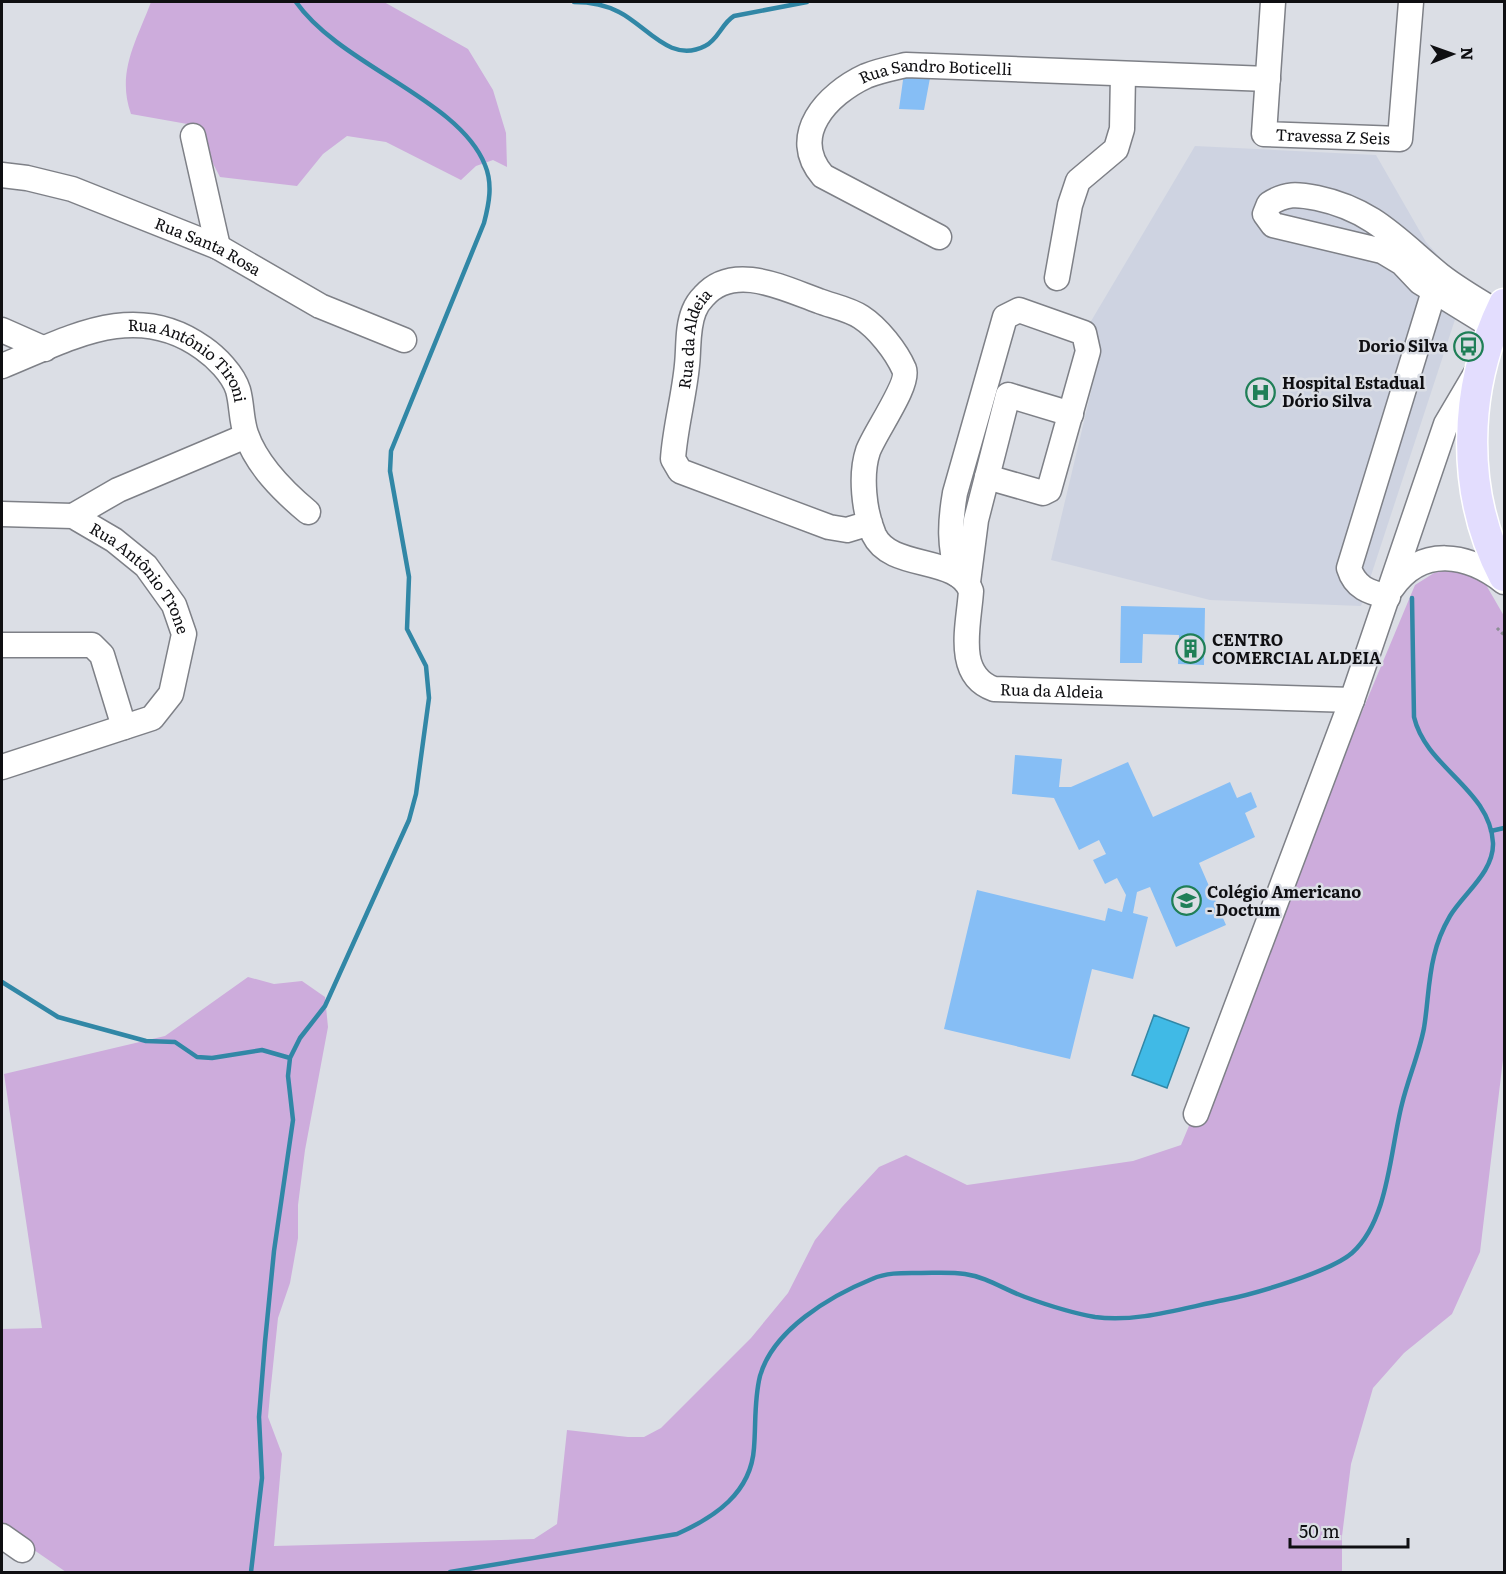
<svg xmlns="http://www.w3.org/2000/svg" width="1506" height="1574" viewBox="0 0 1506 1574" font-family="Literata,serif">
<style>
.built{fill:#ced3e1}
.green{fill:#cdacdc}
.water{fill:#40bae6;stroke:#3187a6;stroke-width:1.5}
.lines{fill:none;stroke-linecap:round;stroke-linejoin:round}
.stream{stroke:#3187a6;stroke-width:4.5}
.building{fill:#86bef5}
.minor-casing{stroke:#7e8087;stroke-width:27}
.major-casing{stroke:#fff;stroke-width:33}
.path{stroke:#8c8e94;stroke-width:3;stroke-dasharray:3 3;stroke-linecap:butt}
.minor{stroke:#fff;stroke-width:24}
.major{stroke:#e3ddfe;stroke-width:30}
.labels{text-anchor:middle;stroke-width:5;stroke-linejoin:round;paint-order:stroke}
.street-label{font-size:16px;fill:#0f0f12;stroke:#dbdee5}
.poi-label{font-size:16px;font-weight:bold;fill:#0f0f12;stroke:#dbdee5;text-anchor:start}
</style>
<rect width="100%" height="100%" fill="#dbdee5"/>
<path class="built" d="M1195 146 1376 155 1426 242 1466 286 1361 606 1210 600 1051 560 1101 350 1084 333Z"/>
<path class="green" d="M151 2H384L468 49 493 90 506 133 507 167 493 160 476 166 461 180 386 142 347 136 323 154 297 186 220 177 193 125 131 114C116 72 137 40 151 2Z
M1474 564 1504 616V1051L1480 1252 1452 1314 1404 1353 1373 1388 1351 1464 1342 1536V1572H66L2 1528V1329L42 1328 4 1074 165 1036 248 977 274 984 302 981 325 997 328 1027 305 1150 298 1205V1238L290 1283 278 1318 270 1395 268 1417 282 1454 274 1546 534 1539 557 1524 567 1430 628 1437H644L661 1428 751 1338 788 1293 815 1240 842 1207 879 1167 906 1155 967 1185 1133 1161 1181 1145 1415 585 1434 573Z"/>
<path class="water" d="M1154 1015 1189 1028 1167 1088 1132 1075Z"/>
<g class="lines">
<path class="stream" d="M574 2C590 2 604 4 619 12 647 26 670 64 705 46 718 40 722 23 734 16L807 2
M1491 831 1504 828
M2 982 58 1017 146 1041 175 1042 197 1057 212 1058 262 1050 290 1058
M251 1572 262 1478 259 1417 265 1342 274 1251 293 1120 288 1076 290 1058 300 1038 325 1006 409 820 416 794 429 698 426 666 407 629 409 577 390 471 391 451 484 223C489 204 493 184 485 165 459 99 341 66 296 2
M450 1572 677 1534C715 1517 751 1493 754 1448 756 1423 754 1400 760 1376 773 1330 830 1296 872 1279 888 1272 904 1273 921 1273 936 1273 951 1272 965 1274 987 1277 1005 1290 1025 1297 1047 1305 1072 1313 1095 1317 1136 1323 1183 1308 1224 1300 1254 1294 1330 1272 1352 1253 1389 1220 1390 1150 1402 1104 1408 1079 1419 1054 1424 1028 1428 1004 1428 980 1434 956 1437 943 1443 928 1450 916 1464 893 1494 872 1493 843 1490 789 1426 768 1414 717L1412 598"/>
</g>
<path class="building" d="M904 73 930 78 924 110 899 109Z
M1121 606 1205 608 1204 665 1178 664 1179 635 1143 634 1142 663H1120Z
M1015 755 1062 759 1059 787H1071L1128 762 1153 817 1230 782 1237 798 1251 792 1257 807 1245 813 1255 837 1199 863 1226 925 1176 947 1150 887 1137 892 1133 913 1148 917 1133 979 1092 969 1070 1059 944 1029 977 890 1105 921 1108 908 1122 912 1126 895 1117 878 1105 884 1093 860 1106 854 1099 840 1079 850 1054 798 1012 794Z"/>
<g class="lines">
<defs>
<g id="minor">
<path id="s1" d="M1273 2 1264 134 1400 139 1411 2"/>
<path d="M193 136 218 247"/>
<path id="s2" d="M2 175 27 178 72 189 218 247 320 306 404 340"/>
<path id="s3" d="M939 237 823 176C788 136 827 94 866 76 878 71 893 68 906 65L1268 79"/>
<path d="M1057 278 1070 205 1078 181 1116 149 1122 129 1123 74"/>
<path d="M1493 327 1420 282 1402 263 1382 251 1273 225 1265 214 1269 204C1286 193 1297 194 1317 198 1374 210 1398 241 1441 276 1459 290 1480 302 1500 314"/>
<path d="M2 330 45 349"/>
<path id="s4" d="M2 366C69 339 135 299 203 348 216 357 233 374 238 390 242 404 241 420 246 434 257 466 284 492 308 512"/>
<path id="s5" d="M2 514 73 516 114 540 146 566 174 605 184 634 171 694 152 718 2 767"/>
<path d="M73 516 118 490 246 436"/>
<path id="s6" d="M870 523 847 530 829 527 680 471 673 459C675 428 684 397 687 365 689 347 687 328 694 311 696 306 700 300 704 296 734 262 785 289 819 301 832 306 849 309 861 317 878 328 896 351 904 369 910 384 875 432 868 451 860 475 864 512 874 535 891 571 958 555 971 591 969 624 954 675 994 689L1352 700"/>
<path d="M958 575C949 546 950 522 955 493L1005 317 1019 310 1084 333 1088 351 1049 490 1043 493 987 477"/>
<path d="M968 582 976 520 1008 395 1071 414"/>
<path d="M1392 588C1422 545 1468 554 1504 582"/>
<path d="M1388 597C1369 592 1355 588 1349 568L1434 291"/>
<path d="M2 645H92L102 655 124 727"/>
<path d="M1196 1114 1352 700 1446 424 1479 368"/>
<path d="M2 1536 22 1550"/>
</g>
<path id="major" d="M1504 304C1463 388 1460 492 1504 576"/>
</defs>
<use href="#minor" class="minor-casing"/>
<use href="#major" class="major-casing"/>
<path class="path" d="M1497 628 1504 635"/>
<use href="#minor" class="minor"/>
<use href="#major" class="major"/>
</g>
<defs>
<symbol id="bus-ring" viewBox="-11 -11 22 22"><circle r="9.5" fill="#dbdee5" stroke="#1f7f57" stroke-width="1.5"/><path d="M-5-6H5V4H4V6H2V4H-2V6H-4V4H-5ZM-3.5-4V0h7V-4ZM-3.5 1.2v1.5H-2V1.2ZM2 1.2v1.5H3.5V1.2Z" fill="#1f7f57"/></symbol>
<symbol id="hospital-ring" viewBox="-11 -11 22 22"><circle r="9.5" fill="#dbdee5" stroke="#1f7f57" stroke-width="1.5"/><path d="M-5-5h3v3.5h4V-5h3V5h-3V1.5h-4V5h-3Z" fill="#1f7f57"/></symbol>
<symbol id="building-ring" viewBox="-11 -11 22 22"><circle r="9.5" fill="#dbdee5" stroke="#1f7f57" stroke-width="1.5"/><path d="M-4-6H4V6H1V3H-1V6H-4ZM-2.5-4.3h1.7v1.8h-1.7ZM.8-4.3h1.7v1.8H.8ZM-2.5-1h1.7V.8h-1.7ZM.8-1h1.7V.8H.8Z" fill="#1f7f57"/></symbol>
<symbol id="school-ring" viewBox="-11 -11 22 22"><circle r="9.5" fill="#dbdee5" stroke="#1f7f57" stroke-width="1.5"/><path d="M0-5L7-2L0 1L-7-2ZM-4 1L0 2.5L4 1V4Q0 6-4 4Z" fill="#1f7f57"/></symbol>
</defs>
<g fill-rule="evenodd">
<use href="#bus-ring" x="1452" y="330" width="33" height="33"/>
<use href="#hospital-ring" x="1244" y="376" width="33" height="33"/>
<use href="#building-ring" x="1174" y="632" width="33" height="33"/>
<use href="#school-ring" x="1170" y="884" width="33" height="33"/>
</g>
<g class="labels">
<g class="street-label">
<text dy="6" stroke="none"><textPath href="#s3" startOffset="330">Rua Sandro Boticelli</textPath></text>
<text dy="6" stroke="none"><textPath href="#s1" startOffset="201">Travessa Z Seis</textPath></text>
<text dy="6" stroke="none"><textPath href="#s2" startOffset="219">Rua Santa Rosa</textPath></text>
<text dy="6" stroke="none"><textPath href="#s6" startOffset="338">Rua da Aldeia</textPath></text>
<text dy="6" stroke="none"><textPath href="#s4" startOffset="207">Rua Antônio Tironi</textPath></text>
<text dy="6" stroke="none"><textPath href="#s5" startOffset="165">Rua Antônio Trone</textPath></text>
<text dy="6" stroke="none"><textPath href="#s6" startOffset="1080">Rua da Aldeia</textPath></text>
</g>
<g class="poi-label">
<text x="1448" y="352" text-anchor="end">Dorio Silva</text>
<text x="1282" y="389">Hospital Estadual<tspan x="1282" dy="18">Dório Silva</tspan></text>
<text x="1212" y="646">CENTRO<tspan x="1212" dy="18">COMERCIAL ALDEIA</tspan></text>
<text x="1207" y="898">Colégio Americano<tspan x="1207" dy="18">- Doctum</tspan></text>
</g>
</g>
<rect width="1506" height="1574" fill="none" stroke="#0f0f12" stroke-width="6"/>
<g transform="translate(1452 54) rotate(89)" stroke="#dbdee5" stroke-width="4.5" paint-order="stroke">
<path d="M0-4.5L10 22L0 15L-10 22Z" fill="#0f0f12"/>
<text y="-9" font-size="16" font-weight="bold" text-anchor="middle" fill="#0f0f12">N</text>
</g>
<path d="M1290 1538v9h118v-9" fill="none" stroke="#0f0f12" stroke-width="3"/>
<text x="1299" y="1538" font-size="18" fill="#0f0f12" stroke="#dbdee5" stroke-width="4.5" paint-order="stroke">50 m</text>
</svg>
